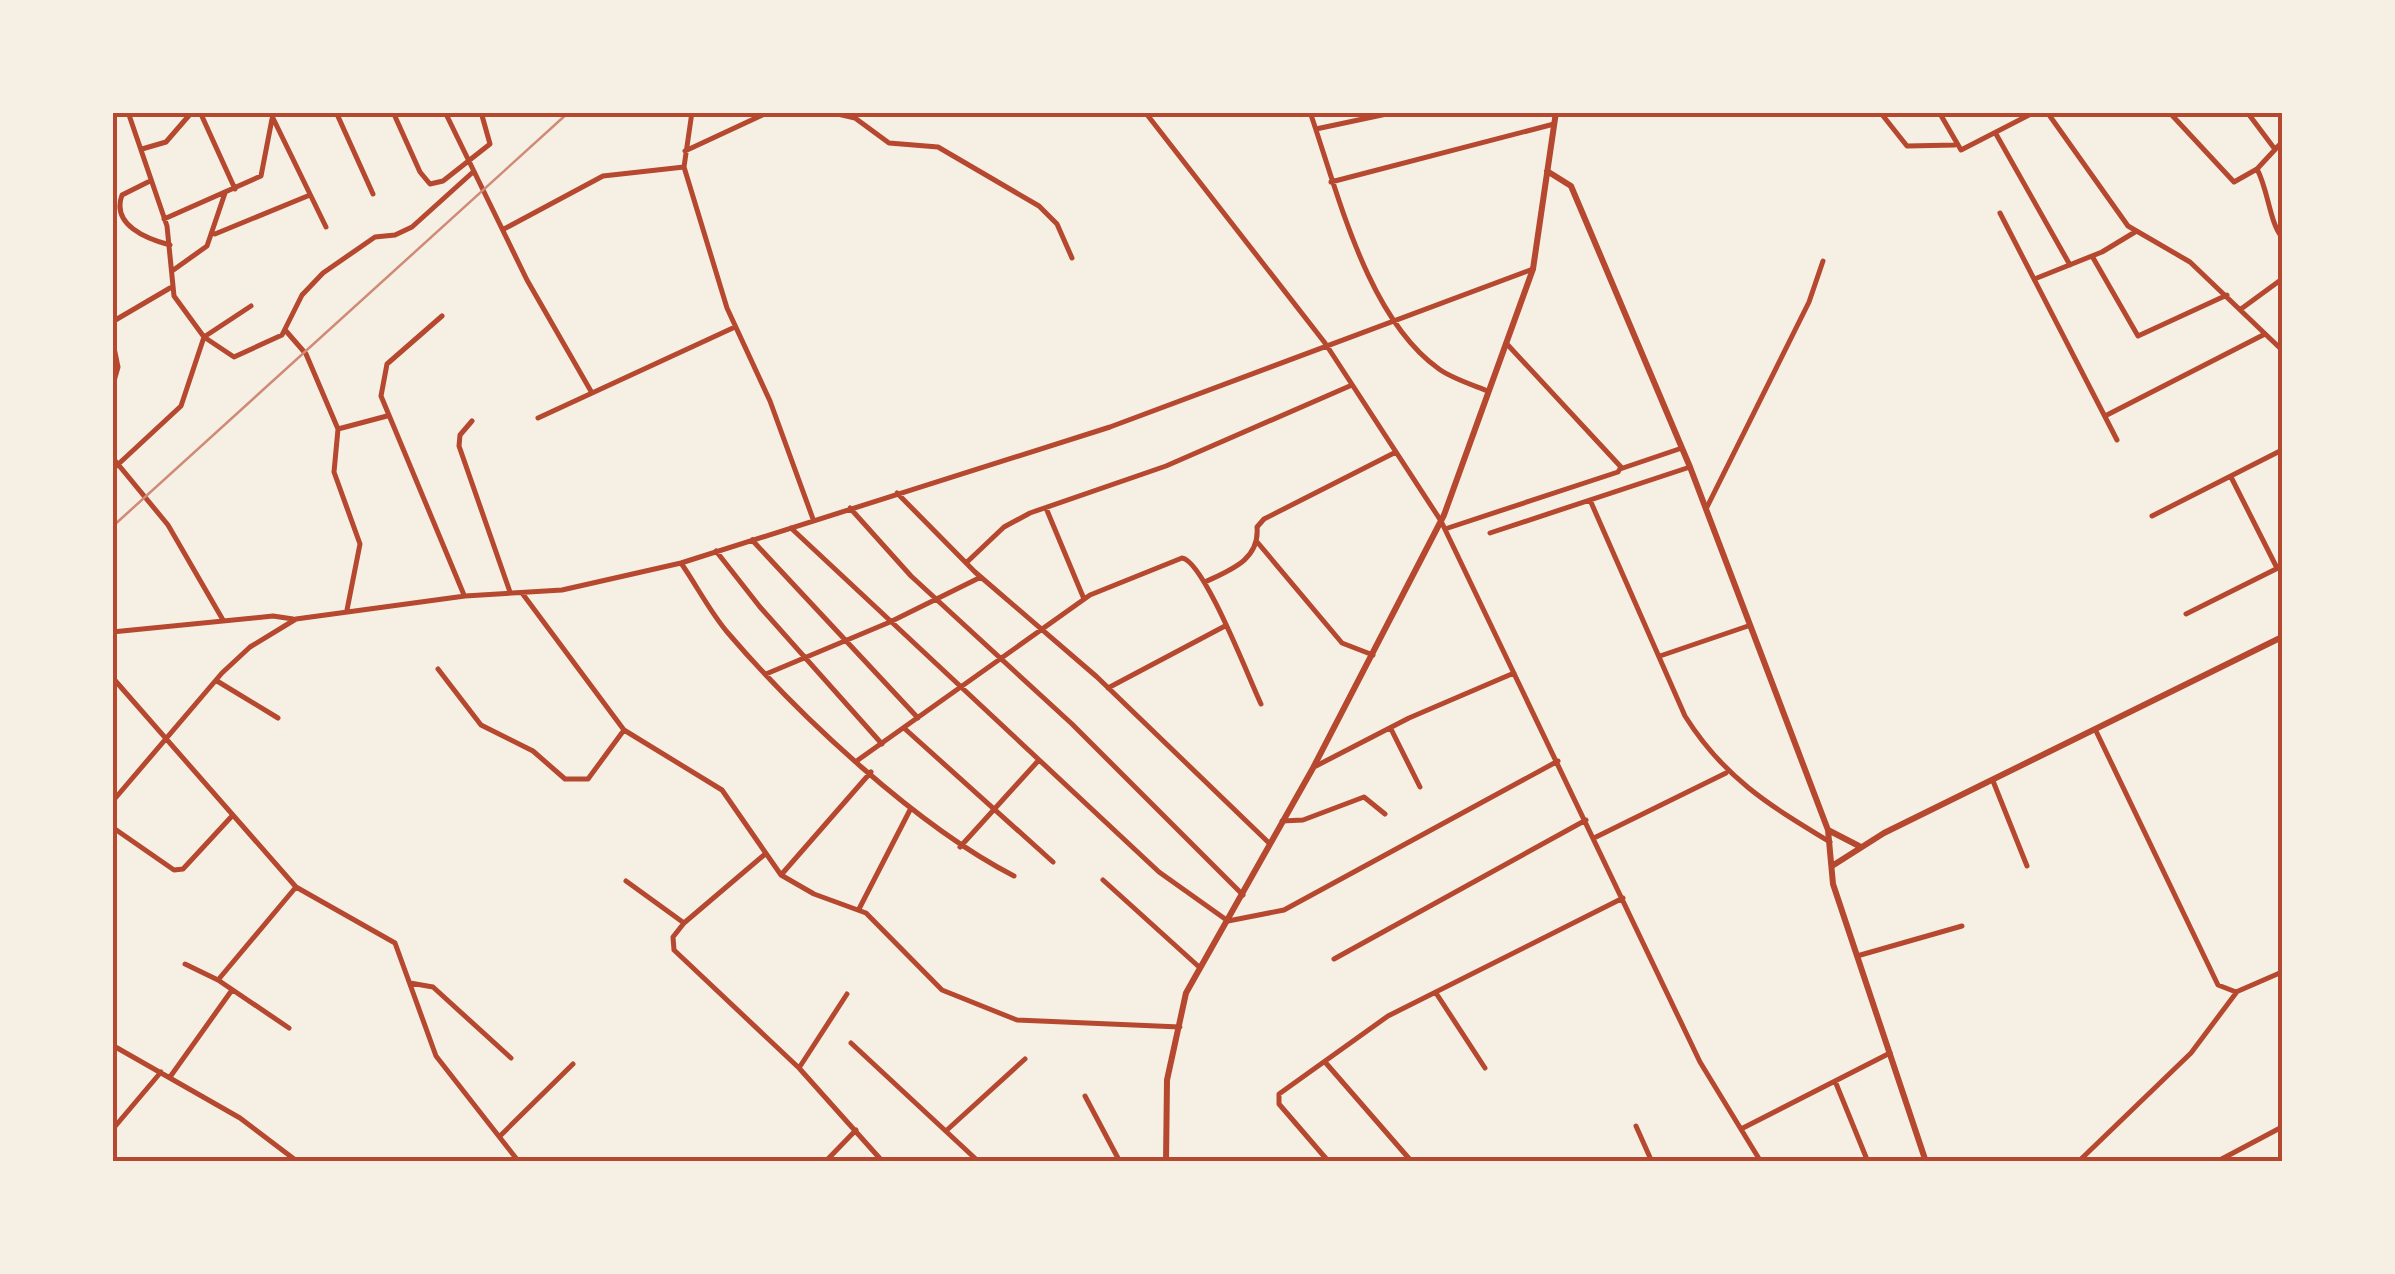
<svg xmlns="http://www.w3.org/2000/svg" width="2395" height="1274" viewBox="0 0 2395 1274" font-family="'Roboto Serif',serif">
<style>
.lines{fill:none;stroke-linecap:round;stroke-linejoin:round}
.minor{stroke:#b5482f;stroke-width:5}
.tertiary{stroke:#b5482f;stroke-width:6}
.rail{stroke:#cf8b77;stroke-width:2.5}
.neatline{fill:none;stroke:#b5482f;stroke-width:4}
</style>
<rect width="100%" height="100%" fill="#f6efe4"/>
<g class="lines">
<path class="minor" d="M128 112 167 226 174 296 204 337 234 357 282 335 302 295 323 273 375 237 395 235 412 227 473 172
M200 112 235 189
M270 112 326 227
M336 112 373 194
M393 112 420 172 430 184 443 181 490 144 481 112
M445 112 527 280 592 393
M692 112 684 167 727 308 770 401 813 519
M829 112 855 118 889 143 938 147 1039 206 1057 224 1072 258
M1145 112 1325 343 1441 521 1700 1062 1761 1162
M1310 112C1338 193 1367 318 1439 369 1453 379 1473 385 1488 391
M1880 112 1907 146 1955 145
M1939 112 1961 150 2035 112
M2047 112 2128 226 2190 262 2282 350
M2169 112 2234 182 2257 169 2282 142
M2247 112 2274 148
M1316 129 1396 112
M1996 134 2070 265
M142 149 166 142 192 112
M685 151 769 112
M2257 169C2268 189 2270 224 2282 237
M148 182 122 195C111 225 147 239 170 245
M1331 182 1554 124
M2000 213 2117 440
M164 219 261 176 272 119
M504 229 603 176 684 167
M215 234 310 195
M2092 256 2138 336 2227 295
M172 271 207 246 225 193
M2037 278 2102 252 2135 232
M2241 309 2282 279
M442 316 387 364 381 396 464 595
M112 322 170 288
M286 331 306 354 338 429 334 472 360 544 347 610
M112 338 118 367 112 388
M2105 416 2265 334
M538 418 735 327
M472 421 460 435 459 446 510 592
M338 429 387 416
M112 457 168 525 223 620
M1620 469 1682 448
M112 470 181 406 204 337 251 306
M2231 477 2277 568
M897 493 975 572 1097 677 1269 843
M1590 500 1685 716C1724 778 1769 805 1830 842
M850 508 911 576 1072 724 1243 895
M1046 508 1084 599
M1706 509 1809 302 1823 261
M2152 516 2282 450
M791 528 1159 872 1228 921 1284 910 1558 761
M1445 529 1618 472 1621 467 1506 343
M1490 533 1690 467
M752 540 918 718
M1258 543 1342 643 1373 655
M716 551 760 607 882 744
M681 563C697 586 710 612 728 633 800 717 917 826 1014 876
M966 563 1004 527 1030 513 1166 466 1352 385
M1205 582C1230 570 1260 560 1257 527L1264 519 1396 452
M522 593 624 730 722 790 781 875 814 894 866 913 942 990 1017 1020 1180 1027
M2186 614 2282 566
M112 632 273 616 293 619
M1660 656 1748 626
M438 669 481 725 533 751 565 779H588L624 730
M766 674 890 622 981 577
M112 677 296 887 395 943 436 1056 519 1162
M217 681 278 718
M1108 688 1225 626
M904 728 1053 862
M1391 729 1420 787
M2096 731 2218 985 2236 992 2282 972
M858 760 1090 595 1182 558C1204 561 1249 679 1261 704
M1316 766 1409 718 1514 673
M1993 781 2027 866
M112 802 222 673 250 647 296 619 465 596 562 590 681 563 1110 427 1533 269
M1282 821 1303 820 1364 797 1385 814
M112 827 174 870 183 869 232 816
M1594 838 1726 773
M960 847 1038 761
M781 875 871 772
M1103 880 1198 966
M626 881 684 923 673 937 674 950 799 1068 883 1162
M859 909 911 808
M684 923 764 855
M1857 956 1962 926
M1334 959 1586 820
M185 964 218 980 289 1028
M218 980 296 887
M410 983 433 987 511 1058
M1436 993 1485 1068
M851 1043 979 1162
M112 1045 240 1118 298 1162
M1325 1062 1412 1162
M799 1068 847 994
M170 1077 232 990
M1835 1081 1868 1162
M1085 1096 1120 1162
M1636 1126 1652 1162
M1741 1129 1890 1053
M112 1130 161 1072
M947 1130 1025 1059
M500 1136 573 1064
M825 1162 856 1130
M1329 1162 1279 1104V1094L1388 1016 1623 898
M2078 1162 2191 1053 2236 993
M2216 1162 2282 1127"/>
<path class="tertiary" d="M1547 171 1571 186 1690 467 1828 830 1833 884 1926 1162
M1828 830 1859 846
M1832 866 1884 833 2282 637
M1166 1162 1167 1080 1186 993 1313 768 1444 515 1533 269 1556 112"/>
<path class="rail" d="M112 527 569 112"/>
</g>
<rect width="2395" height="1274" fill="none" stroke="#f6efe4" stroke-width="230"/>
<rect x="115" y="115" width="2165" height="1044" class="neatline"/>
</svg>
